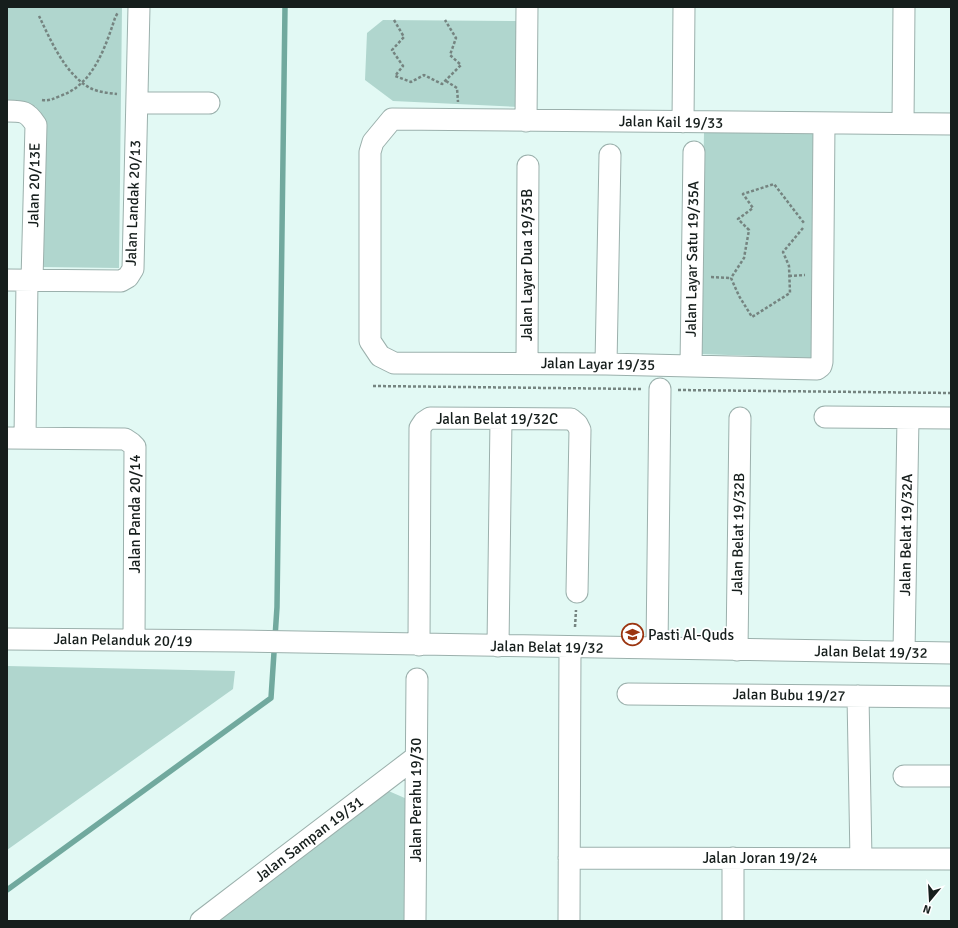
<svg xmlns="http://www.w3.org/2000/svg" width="958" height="928" viewBox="0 0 958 928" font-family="Signika,sans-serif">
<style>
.green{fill:#b0d6ce}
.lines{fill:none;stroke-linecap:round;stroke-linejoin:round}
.stream{stroke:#71a99e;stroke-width:5.5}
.minor-casing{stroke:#9bb0ac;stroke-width:23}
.path{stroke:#758480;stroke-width:2.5;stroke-dasharray:3 2;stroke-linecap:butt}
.minor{stroke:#fff;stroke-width:21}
.labels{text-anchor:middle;stroke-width:3.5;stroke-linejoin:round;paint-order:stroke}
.street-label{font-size:15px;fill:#161e1c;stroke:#fff}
.poi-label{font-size:15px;fill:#161e1c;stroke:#fff;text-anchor:start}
</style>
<rect width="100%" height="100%" fill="#e2f9f4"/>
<path class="green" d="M7 7H122L119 268 43 267 44 118 35 106 7 105Z
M383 20 517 21 519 107 393 101 365 80 367 33Z
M813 132 811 358 700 354 704 133Z
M7 666 235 671 233 689 7 850Z
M384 789 407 799 406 921H214Z"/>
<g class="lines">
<path class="stream" d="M7 890 271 698 277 607 285 7"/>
<defs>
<path id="minor" d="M137 103H209
M7 111C23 111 27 111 36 125L32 280
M526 121 527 7
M683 122 684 7
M824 123 822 362 821 366 817 369 606 364 394 363 380 356 370 341V152L373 142 392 119 951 124
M903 123 904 7
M7 280 121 281 128 277 133 269 139 7
M527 363 528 166
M606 364 610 155
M691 366 694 152
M825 417 951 418
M7 438 125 439 131 443 135 447 134 640
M25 438 27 280
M7 639 239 641 951 653
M419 645 420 428 424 422 430 418 571 419 577 424 580 430 577 592
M498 646 501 419
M657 648 660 389
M737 650 740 418
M904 652 908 418
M628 694 951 697
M858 696 861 859
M904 776H951
M569 858 951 859
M733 858V921
M201 921 416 757
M415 921 417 679
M569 921 570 647"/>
</defs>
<use href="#minor" class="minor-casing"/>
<path class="path" d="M39 16C51 41 65 74 90 88 98 92 108 93 117 94
M394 20 404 37 392 50 403 66 395 76 411 82 424 75 442 84 461 65 450 55 456 38 445 20
M446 81 457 88 458 102
M42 100C49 101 53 99 60 96 93 85 105 48 115 18L118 12
M803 228 783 252 789 266 790 293 752 317 739 296 731 278 744 258 749 230 738 219 753 208 743 194 774 184 804 223
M789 276 805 275
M711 277 731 278
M373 386 641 389
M678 390 951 393
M575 627 576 610"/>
<use href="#minor" class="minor"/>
</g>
<defs>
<symbol id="school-ring" viewBox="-11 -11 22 22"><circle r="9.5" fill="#fff" stroke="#9b3510" stroke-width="1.5"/><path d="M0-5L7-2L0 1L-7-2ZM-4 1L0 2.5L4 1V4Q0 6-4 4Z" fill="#9b3510"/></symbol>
</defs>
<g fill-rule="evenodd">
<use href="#school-ring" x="620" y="622" width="25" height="25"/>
</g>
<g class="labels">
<g class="street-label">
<text transform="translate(671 122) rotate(1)" y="5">Jalan Kail 19/33</text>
<text transform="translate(34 185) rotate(-89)" y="5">Jalan 20/13E</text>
<text transform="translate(133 203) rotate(-88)" y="5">Jalan Landak 20/13</text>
<text transform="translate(692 259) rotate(-89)" y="5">Jalan Layar Satu 19/35A</text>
<text transform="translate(527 265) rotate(-90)" y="5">Jalan Layar Dua 19/35B</text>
<text transform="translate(598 364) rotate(1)" y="5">Jalan Layar 19/35</text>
<text x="497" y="424">Jalan Belat 19/32C</text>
<text transform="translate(135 514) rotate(-90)" y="5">Jalan Panda 20/14</text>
<text transform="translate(738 534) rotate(-89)" y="5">Jalan Belat 19/32B</text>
<text transform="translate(906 535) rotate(-89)" y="5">Jalan Belat 19/32A</text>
<text transform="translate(123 640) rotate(1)" y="5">Jalan Pelanduk 20/19</text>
<text transform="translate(547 647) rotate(1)" y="5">Jalan Belat 19/32</text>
<text transform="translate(871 652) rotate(1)" y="5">Jalan Belat 19/32</text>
<text transform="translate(789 695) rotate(1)" y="5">Jalan Bubu 19/27</text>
<text transform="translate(416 800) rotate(-90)" y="5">Jalan Perahu 19/30</text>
<text transform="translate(309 839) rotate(-37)" y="5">Jalan Sampan 19/31</text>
<text x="760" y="863">Jalan Joran 19/24</text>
</g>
<g class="poi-label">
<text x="648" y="640">Pasti Al-Quds</text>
</g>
</g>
<rect width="958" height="928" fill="none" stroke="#161e1c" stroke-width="16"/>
<g transform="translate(930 900) rotate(198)" stroke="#ffffff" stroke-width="3" paint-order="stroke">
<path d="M0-3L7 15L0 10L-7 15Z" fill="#161e1c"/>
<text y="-6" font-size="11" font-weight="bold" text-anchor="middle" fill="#161e1c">N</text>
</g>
</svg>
